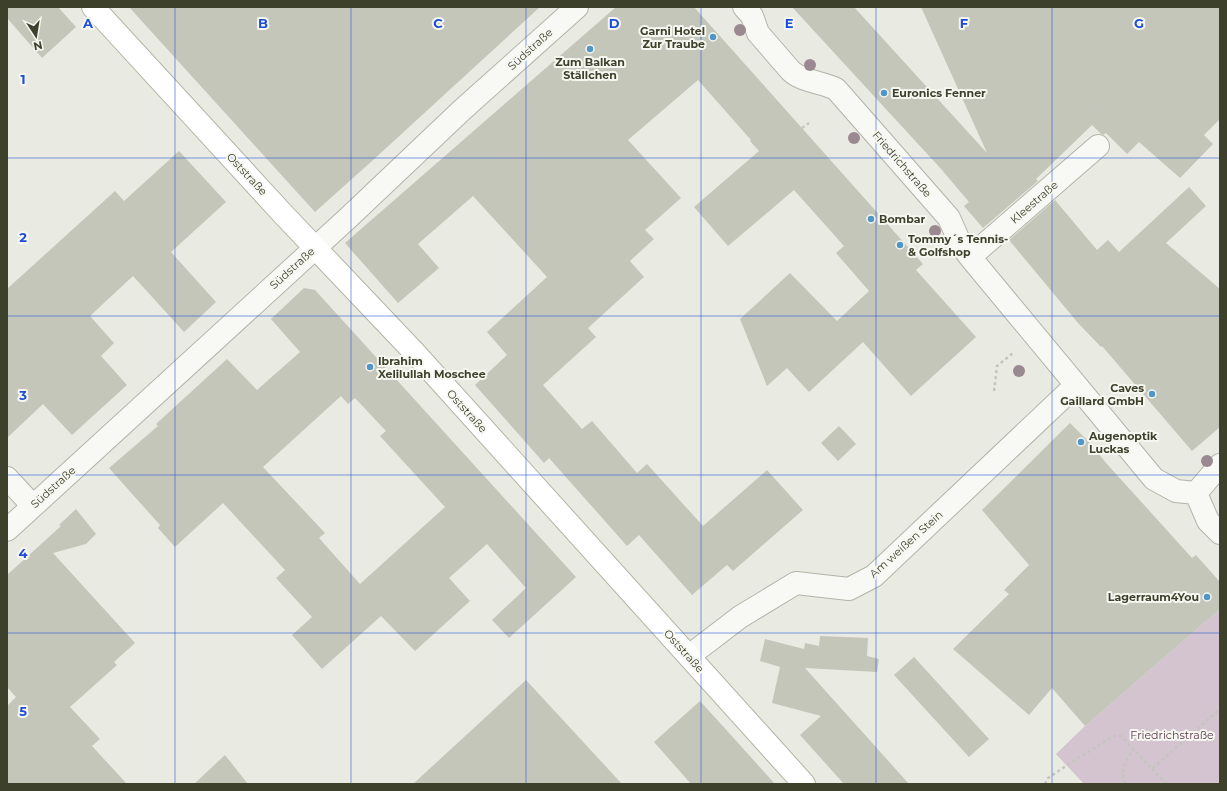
<svg xmlns="http://www.w3.org/2000/svg" width="1227" height="791" viewBox="0 0 1227 791" font-family="Montserrat,sans-serif">
<style>
.green{fill:#d3c4cf}
.building{fill:#c4c6ba;fill-rule:evenodd}
.lines{fill:none;stroke-linecap:round;stroke-linejoin:round}
.minor-casing{stroke:#b2b4a7;stroke-width:24}
.major-casing{stroke:#b2b5a3;stroke-width:24}
.path{stroke:#c4c5bc;stroke-width:2.5;stroke-dasharray:3 3;stroke-linecap:butt}
.minor{stroke:#f8f8f5;stroke-width:22}
.major{stroke:#fff;stroke-width:22}
.tree{fill:#9b8991}
.grid{fill:none;stroke:#1d4ed8;stroke-width:1;stroke-opacity:0.55}
.poi-dot{fill:#5096c6;stroke:#f7f7f2;stroke-width:1.5}
.labels{text-anchor:middle;stroke-width:4;stroke-linejoin:round;paint-order:stroke}
.poi-label{font-size:11px;font-weight:bold;fill:#3d412b;stroke:#f7f7f2;text-anchor:start}
.street-label{font-size:11px;fill:#3d412b;stroke:#f7f7f2}
.park-label{font-size:11px;fill:#5c3a4f;stroke:#f7f7f2}
.grid-label{font-size:13px;text-anchor:middle;font-weight:bold;fill:#1d4ed8;stroke:#f7f7f2;stroke-width:4;stroke-linejoin:round;paint-order:stroke}
</style>
<rect width="100%" height="100%" fill="#e9eae2"/>
<path class="green" d="M1220 609V784H1084L1056 754 1085 726Z"/>
<path class="building" d="M7 7H58L76 27 42 58 7 18Z
M129 7H540L372 161 315 212Z
M616 7H694L923 264 916 270 976 337 911 396 863 342 809 392 787 368 767 386 740 319 790 273 837 321 869 291 836 253 844 246 794 190 728 246 694 207 759 151 750 141 751 140 698 80 628 140 681 198 645 230 654 239 630 261 644 277 588 328 596 337 543 385 582 429 592 421 637 473 647 464 703 526 767 470 803 510 733 571 727 565 692 595 639 535 627 546 549 458 544 463 475 385 507 355 487 332 547 277 473 196 418 244 439 268 398 303 345 243Z
M792 7H854L987 153 921 7H1220V119L1204 135 1213 144 1180 178 1139 142 1127 154 1106 133 1103 135 1101 134 1092 125 1036 179 1038 181 983 228 964 206 969 202 942 170Z
M179 151 226 202 171 252 216 302 184 332 133 276 90 316 114 343 101 356 127 385 72 435 43 404 7 438V289L115 191 124 201Z
M1189 187 1206 206 1166 243 1220 289V427L1192 451 1102 346 1101 347 1078 323 1009 240 1055 200 1097 250 1108 240 1119 252Z
M304 288 315 290 576 577 509 638 492 620 526 588 487 544 449 578 470 601 415 651 381 616 322 669 292 635 312 617 276 578 285 570 223 503 175 547 158 528 160 525 109 468 158 426 156 424 227 359 257 390 300 352 271 319ZM341 396 348 404 355 398 386 431 380 436 445 507 360 584 319 538 325 533 263 467Z
M1070 423 1088 441 1107 464 1192 558 1196 555 1220 582V609L1085 726 1052 688 1029 715 953 649 1009 594 1004 590 1029 565 982 510Z
M839 426 856 444 838 461 821 443Z
M76 509 96 534 86 544 53 553 135 643 114 662 117 665 70 707 100 739 92 746 127 784H7V706L16 697 7 687V575L61 526 59 525Z
M820 636 868 638 867 656 879 659 877 672 805 668 909 784H844L800 735 821 716 772 703 780 667 760 661 765 639 804 649 805 643 819 646Z
M914 657 989 739 969 757 894 675Z
M526 680 622 784H413Z
M700 701 730 734 775 784H691L654 742Z
M225 755 248 784H194Z"/>
<g class="lines">
<defs>
<path id="minor" d="M744 7 752 16 758 33 791 71C801 81 822 82 836 89L949 218 961 245 970 257 1154 479 1176 491 1196 493
M970 257 1098 146
M7 478 33 506
M1196 493 1208 521 1220 533
M1196 493 1220 465
M7 530 348 218 462 110 577 7
M689 656 740 617 796 583 849 589 874 576 1076 385"/>
<path id="major" d="M93 7 283 214 415 353 804 784"/>
</defs>
<use href="#minor" class="minor-casing"/>
<use href="#major" class="major-casing"/>
<path class="path" d="M991 7 1047 149 1094 105 1059 7
M1000 7 1036 100 1044 137
M1094 105 1108 119
M802 128 809 123
M998 195 1047 148
M994 391 997 366 1013 353
M1152 769 1167 784
M1045 784 1048 778 1078 758 1114 736H1121L1152 769 1220 709
M1125 784C1120 770 1125 760 1134 749"/>
<use href="#minor" class="minor"/>
<use href="#major" class="major"/>
</g>
<g class="tree">
<circle cx="740" cy="30" r="6"/>
<circle cx="810" cy="65" r="6"/>
<circle cx="854" cy="138" r="6"/>
<circle cx="935" cy="231" r="6"/>
<circle cx="1019" cy="371" r="6"/>
<circle cx="1207" cy="461" r="6"/>
</g>
<path class="grid" d="M175 7V784M351 7V784M526 7V784M701 7V784M876 7V784M1052 7V784M7 158H1220M7 316H1220M7 475H1220M7 633H1220"/>
<g class="poi-dot">
<circle cx="713" cy="37" r="4"/>
<circle cx="590" cy="49" r="4"/>
<circle cx="884" cy="93" r="4"/>
<circle cx="871" cy="219" r="4"/>
<circle cx="900" cy="245" r="4"/>
<circle cx="370" cy="367" r="4"/>
<circle cx="1152" cy="394" r="4"/>
<circle cx="1081" cy="442" r="4"/>
<circle cx="1207" cy="597" r="4"/>
</g>
<g class="labels">
<g class="poi-label">
<text x="705" y="35" text-anchor="end">Garni Hotel<tspan x="705" dy="13">Zur Traube</tspan></text>
<text x="590" y="66" text-anchor="middle">Zum Balkan<tspan x="590" dy="13">Ställchen</tspan></text>
<text x="892" y="97">Euronics Fenner</text>
<text x="879" y="223">Bombar</text>
<text x="908" y="243">Tommy´s Tennis-<tspan x="908" dy="13">&amp; Golfshop</tspan></text>
<text x="378" y="365">Ibrahim<tspan x="378" dy="13">Xelilullah Moschee</tspan></text>
<text x="1144" y="392" text-anchor="end">Caves<tspan x="1144" dy="13">Gaillard GmbH</tspan></text>
<text x="1089" y="440">Augenoptik<tspan x="1089" dy="13">Luckas</tspan></text>
<text x="1199" y="601" text-anchor="end">Lagerraum4You</text>
</g>
<g class="street-label">
<text transform="translate(530 49) rotate(-42)" y="4">Südstraße</text>
<text transform="translate(902 164) rotate(49)" y="4">Friedrichstraße</text>
<text transform="translate(247 174) rotate(47)" y="4">Oststraße</text>
<text transform="translate(1034 202) rotate(-41)" y="4">Kleestraße</text>
<text transform="translate(292 268) rotate(-42)" y="4">Südstraße</text>
<text transform="translate(467 411) rotate(48)" y="4">Oststraße</text>
<text transform="translate(53 487) rotate(-42)" y="4">Südstraße</text>
<text transform="translate(906 544) rotate(-42)" y="4">Am weißen Stein</text>
<text transform="translate(684 651) rotate(48)" y="4">Oststraße</text>
</g>
<g class="park-label">
<text x="1172" y="739">Friedrichstraße</text>
</g>
</g>
<g class="grid-label">
<text x="88" y="28">A</text>
<text x="263" y="28">B</text>
<text x="438" y="28">C</text>
<text x="614" y="28">D</text>
<text x="789" y="28">E</text>
<text x="964" y="28">F</text>
<text x="1139" y="28">G</text>
<text x="23" y="84">1</text>
<text x="23" y="242">2</text>
<text x="23" y="400">3</text>
<text x="23" y="558">4</text>
<text x="23" y="716">5</text>
</g>
<rect width="1227" height="791" fill="none" stroke="#3d412b" stroke-width="16"/>
<g transform="translate(36 36) rotate(168)" stroke="#f7f7f2" stroke-width="3" paint-order="stroke">
<path d="M0-3L7 15L0 10L-7 15Z" fill="#3d412b"/>
<text y="-6" font-size="11" font-weight="bold" text-anchor="middle" fill="#3d412b">N</text>
</g>
</svg>
